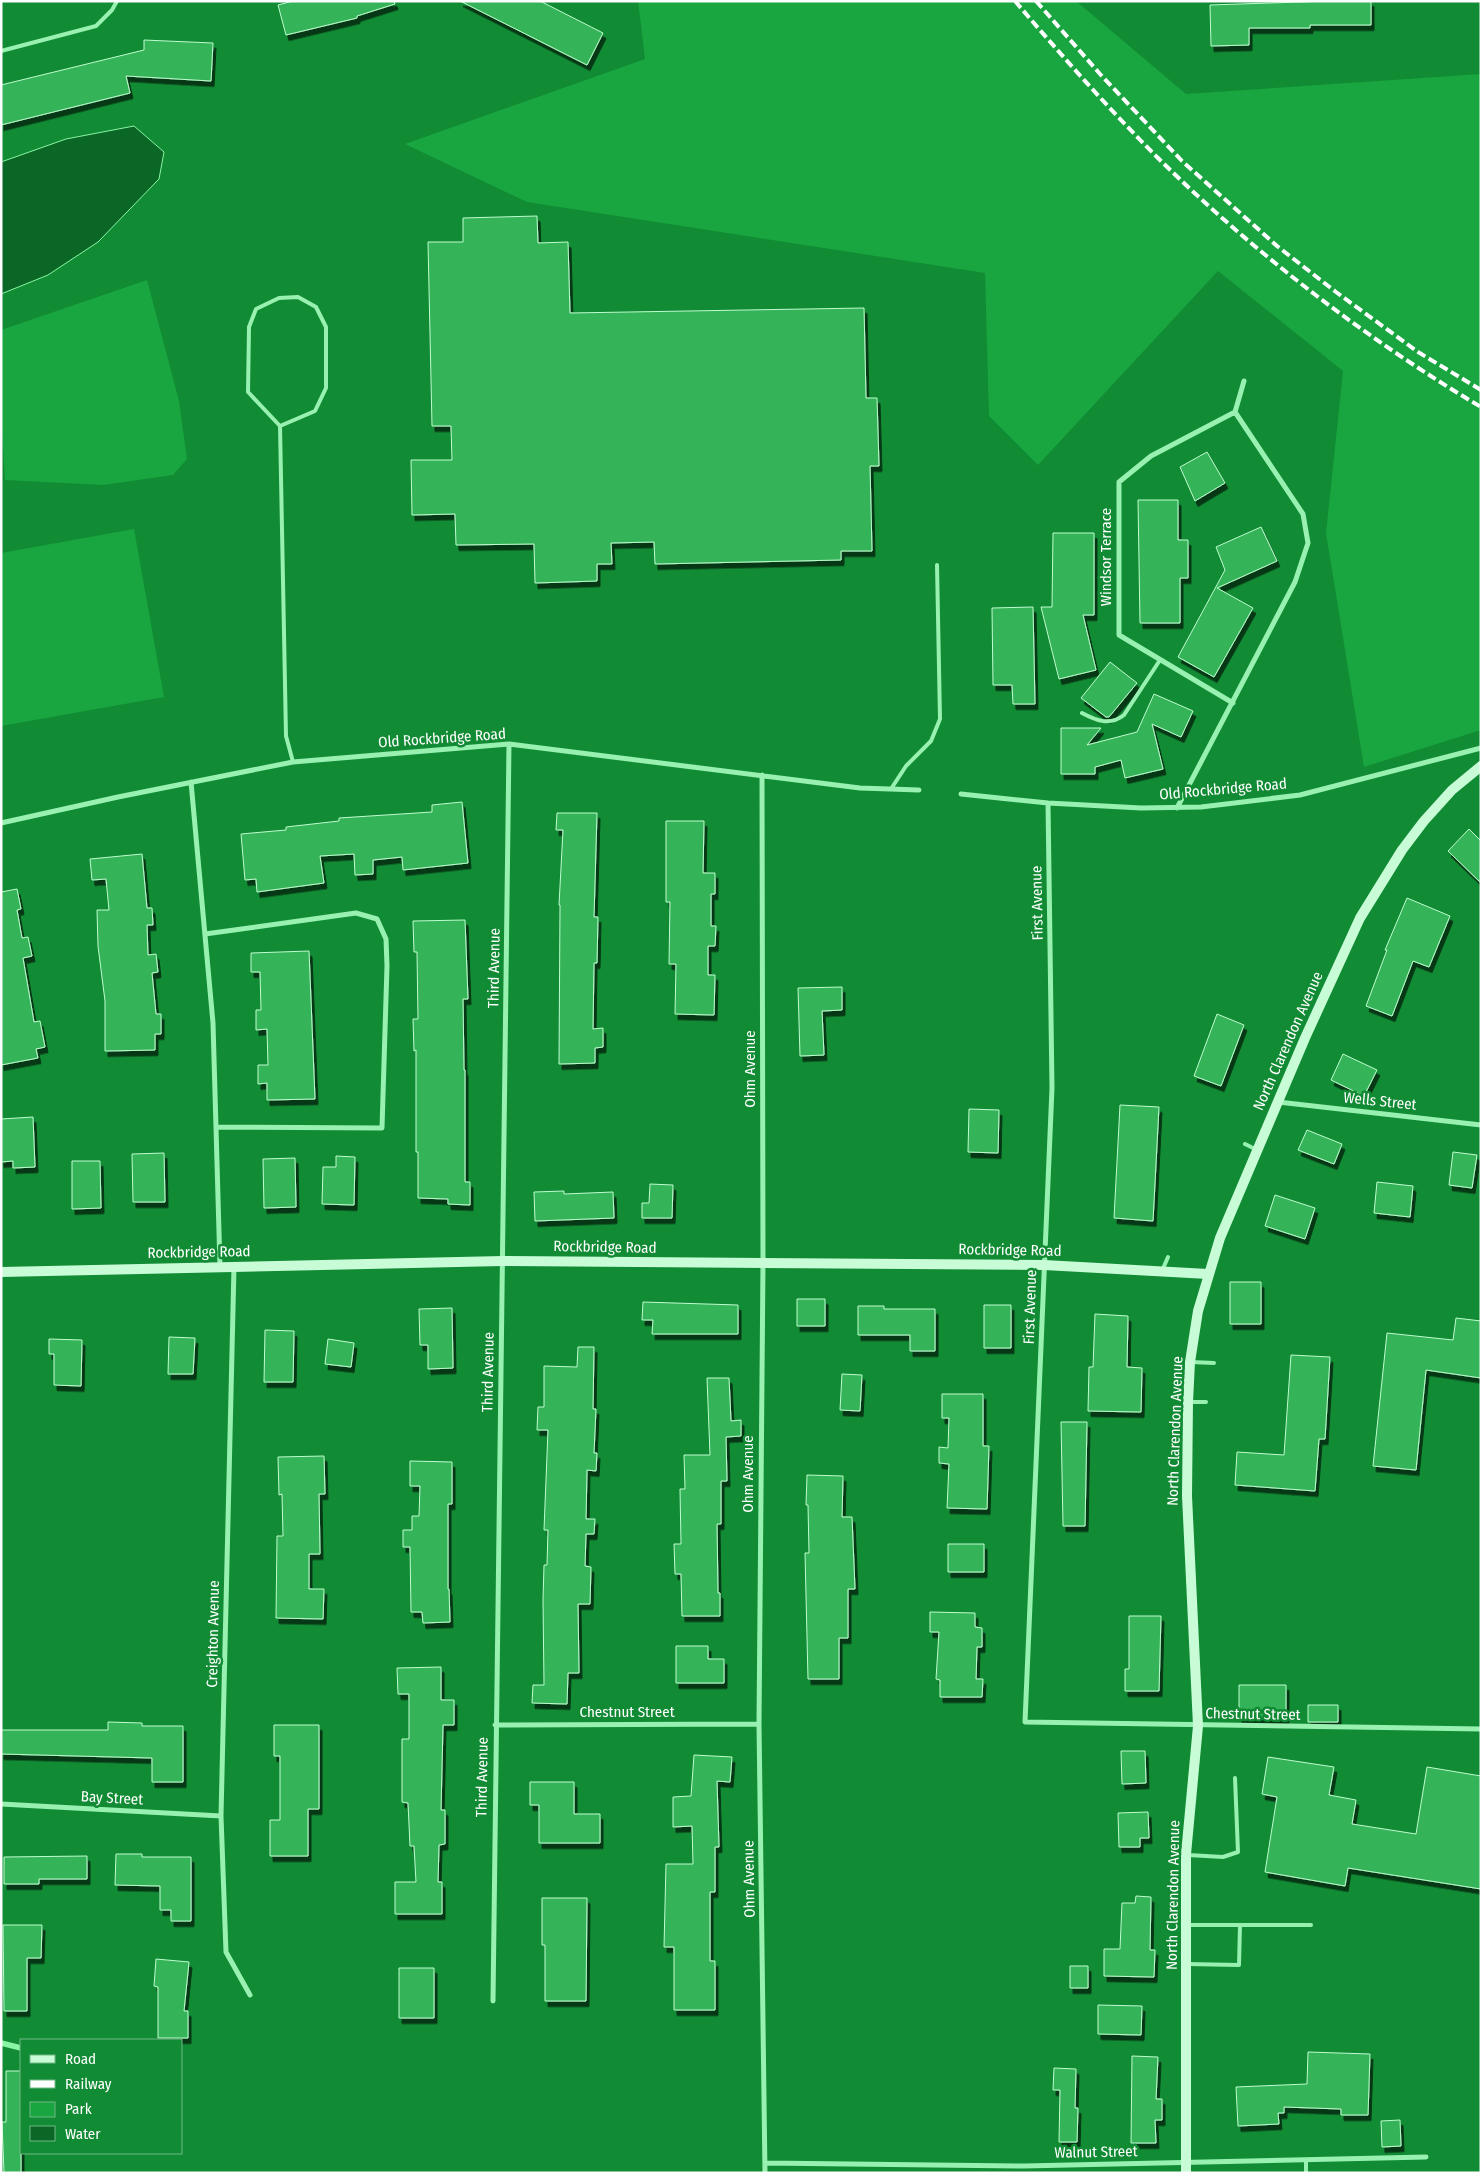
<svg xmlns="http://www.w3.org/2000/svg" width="1482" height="2174" viewBox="0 0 1482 2174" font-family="'Fira Sans Condensed',sans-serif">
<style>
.green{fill:#19a53f}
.water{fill:#0a6725;stroke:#8af5a5}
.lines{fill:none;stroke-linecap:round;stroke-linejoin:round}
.stream{stroke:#8af5a5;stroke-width:5.5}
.building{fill:#35b358;stroke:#bffccf;filter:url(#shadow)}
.lane{stroke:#98f1b0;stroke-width:4}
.street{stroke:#98f1b0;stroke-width:5}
.secondary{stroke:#c7fcd6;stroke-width:10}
.rail{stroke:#fff;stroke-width:4;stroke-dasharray:9 4;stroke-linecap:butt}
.labels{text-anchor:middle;stroke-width:5;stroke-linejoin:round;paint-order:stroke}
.street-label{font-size:15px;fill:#fff;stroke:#118b34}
</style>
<defs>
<filter id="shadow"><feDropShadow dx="3" dy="5.5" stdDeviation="0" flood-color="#0009"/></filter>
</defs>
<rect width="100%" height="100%" fill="#118b34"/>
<path class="green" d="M638 1H1076L1186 94 1481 74V730L1364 767 1326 533 1343 371 1218 271 1038 465 989 416 985 273 527 202 405 144 645 59Z
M147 280 179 401 187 459 173 475 103 485 5 480 1 417V330Z
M134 529 164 697 1 726V553Z"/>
<path class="water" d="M134 126 164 152 159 179 98 242 48 275 1 294V162L66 139Z"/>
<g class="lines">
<path class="stream" d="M1 2043 21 2048"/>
</g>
<path class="building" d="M293 1H394L395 4 357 16V18L286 35 278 5Z
M460 1H540L603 33 587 65Z
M1330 1H1371V25H1310V28H1249V45L1211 46 1210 5Z
M144 40 213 43 211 81 126 76 130 93 1 125V85L144 50Z
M537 216 538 243 568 242 570 313 864 308 866 398H877L879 466H870L872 551H841V560L655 564 654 542 611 543 612 564H597V581L535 583 534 544 456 545 455 514 412 515 411 460H452L451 426H432L428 242H463V218Z
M1207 452 1225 483 1195 501 1180 467Z
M1138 500H1178V540H1188V578H1180V623H1140Z
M1261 527 1277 561 1217 588 1253 608 1214 677 1178 657 1225 570 1216 547Z
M1053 533H1094V615H1083L1096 670 1059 679 1041 607H1052Z
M1033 607 1035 704H1013L1012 685H993L992 608Z
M1110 662 1137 683 1109 717H1106L1081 698Z
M1154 694 1193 711 1181 737 1152 724 1163 769 1125 778 1121 760 1095 767V774H1061V728H1101L1087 745 1137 732Z
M462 802 468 863 403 870 402 857 373 860V874L355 875 354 854 320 856 324 883 257 892 256 879 245 880 241 834 286 830V827L339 821V818L432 812V805Z
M557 813H597L594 917H598L597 963H594L593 1029 603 1028V1047L595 1048V1063L559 1064 560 905H559L563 830H556Z
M666 821H704L703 873H715V894H711V926H716L715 946H708V975H715L714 1015 675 1014 676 964H669L670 902H666Z
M1469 829 1481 841V883L1448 851Z
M142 854 147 908H152L153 925H147L148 955 156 954 158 972 152 973 156 1014H161V1034H155V1050L105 1051V1001L98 946 97 910H109L106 879 92 880 90 859Z
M17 889 21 909 17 910 22 938 28 937 32 956 23 958 34 1022 40 1021 45 1047 36 1049 38 1058 1 1065V892Z
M1407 898 1450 916 1429 967 1413 961 1392 1016 1366 1006 1387 950H1385Z
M465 920 468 999H463L464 1070H465V1182H470V1205L448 1204V1199L418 1198V1152H416V1050L414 1051 413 1019H418L417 952H414L413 921Z
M309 951 315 1099 267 1100V1083L258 1084V1065H268L267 1029 256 1030V1010H261L260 972H251V953Z
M842 987V1010L822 1011 824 1055 800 1056 798 988Z
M1217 1014 1244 1025 1221 1086 1194 1076Z
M1343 1054 1377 1070 1364 1096 1331 1080Z
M1120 1105 1159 1107 1153 1221 1114 1218Z
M969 1109 999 1110 998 1153 968 1152Z
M33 1117 35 1167 13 1168V1161L1 1162V1119Z
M1307 1130 1342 1144 1334 1164 1298 1150Z
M1453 1152 1477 1155 1472 1188 1449 1185Z
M164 1153 165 1202H133L132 1154Z
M336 1156 355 1157 354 1205 322 1204 323 1167H336Z
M295 1158 296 1207 264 1208 263 1159Z
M72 1161H100L101 1208 72 1209Z
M1377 1182 1413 1186 1410 1217 1374 1213Z
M650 1184 673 1185 672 1218H642V1203H649Z
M564 1191V1194L613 1192 614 1218 535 1221 534 1192Z
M1275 1195 1315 1208 1305 1239 1265 1226Z
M1230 1282H1261V1324H1230Z
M797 1299H825V1326H797Z
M643 1302 738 1305V1334H652L653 1320H642Z
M984 1305H1011V1348H984Z
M858 1306H884V1309H935V1351H910V1335H858Z
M452 1308 453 1368 428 1369V1345H420L419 1309Z
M1095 1314 1128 1316 1127 1367 1142 1368 1141 1412 1088 1411 1089 1367H1093Z
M1456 1318 1481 1321V1378L1426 1370 1416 1470 1373 1466 1387 1333 1453 1340Z
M265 1330 294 1331 293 1382H264Z
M169 1337 195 1338 193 1374H168Z
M49 1339 82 1340 81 1386 54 1385V1354H49Z
M328 1339 354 1343 351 1367 325 1364Z
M578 1347H594L593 1409H596L594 1453H597L596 1471 587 1470 586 1519H595L594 1534H586L585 1566 591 1567 590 1604H578L579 1673H568L567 1704 532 1703 533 1685H544L543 1600 544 1565H547L548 1530H544L548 1430H537L538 1407H544V1366L577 1367Z
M1291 1355 1330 1357 1325 1439H1319L1315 1491 1235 1485 1237 1452 1284 1455Z
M842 1374 862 1375 860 1411 840 1410Z
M707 1378H729L731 1421 741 1420V1436L726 1437 727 1481H721V1524H717L718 1593H720V1616H682L681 1574H675L674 1544H681L680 1489H685L684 1455H710Z
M942 1394H983V1446H989L987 1509 947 1508 949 1464 939 1463V1447L948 1448 949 1418H942Z
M1061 1422H1087L1085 1526H1063Z
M324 1456 325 1494H319L320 1554H309V1589H324L323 1619 276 1618 277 1536H283L282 1494 279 1495 278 1457Z
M410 1461 452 1462V1504H448V1589H449L450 1622 423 1623 422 1612H411L410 1547H403V1530H412V1516H419L420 1486H410Z
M807 1475 843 1476 842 1517H852L855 1589H848V1638H839V1679H808L805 1553H809L808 1505H806Z
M948 1544H984V1572H948Z
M930 1612 975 1613V1627L982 1628V1647H977L976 1679H983L982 1697H940V1680L936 1679 939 1632H930Z
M1129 1616H1161L1159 1691H1125V1669H1129Z
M676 1646H708V1659H724V1683H676Z
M441 1667V1700H454V1725H443L441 1810H445V1844L439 1845 438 1882H442V1914H395V1882H416L414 1846H410L408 1803 402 1802V1739H409V1694H398L397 1668Z
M1239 1685H1286V1718H1239Z
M1308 1705H1338V1722H1308Z
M108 1722 142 1723V1726H183V1782H152V1758L1 1754V1730H108Z
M274 1725H319V1809H308V1856H270V1820H280V1756H274Z
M1121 1751H1145L1146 1783 1122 1784Z
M694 1755 732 1757 730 1782 717 1781 719 1847H715V1892H710V1961H715V2010H674V1947H664L666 1864H693L692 1826 673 1827V1797L691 1796Z
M1268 1757 1334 1767 1329 1795 1356 1800 1352 1824 1416 1834 1427 1767 1481 1776V1889L1348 1868 1345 1886 1265 1872 1277 1797 1262 1794Z
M530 1782H574V1814H600V1843H539V1805H530Z
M1148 1812 1149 1838H1140V1847H1119L1118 1813Z
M116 1854H142V1857H191V1921H171V1910H160V1886L115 1885Z
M87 1856V1879H39V1884H4V1857Z
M1136 1896 1151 1897 1150 1950H1155L1154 1977 1104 1976V1949H1120L1122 1903H1135Z
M542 1898H587L586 2001H545V1945H542Z
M3 1925H42L41 1958H27V2011H4Z
M156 1959 189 1962 184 2011H188V2038H158V1987L154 1986Z
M1070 1966H1088V1988H1070Z
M399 1968H434V2018H399Z
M1098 2005 1142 2006 1141 2035 1098 2034Z
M1308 2052 1370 2054 1368 2115H1341V2109L1284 2107V2113H1278L1279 2124 1238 2126 1236 2087 1307 2084Z
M1132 2056 1158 2057 1156 2099H1162V2120H1155L1156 2143H1131Z
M1054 2068 1076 2069 1075 2108H1078L1077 2142H1059L1060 2090H1053Z
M6 2071H21V2173H4L2 2122H6Z
M1400 2120 1401 2146 1382 2147 1381 2121Z"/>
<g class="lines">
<path class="lane" d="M1 51 96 26 112 10 117 1
M280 426 315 411 326 388V327L316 307 298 297 279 298 256 309 249 327 248 392 280 426 286 736 293 762
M1082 713C1097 721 1110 726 1124 715L1160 660
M891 789 906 766 931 741 940 719 937 565
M1245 1144 1255 1149
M1162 1271 1168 1257
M1191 1362 1214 1363
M1188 1402H1206
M1188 1855 1223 1857 1238 1852 1235 1778
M1188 1925H1311
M1187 1964 1239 1965 1240 1925
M1306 2160V2173"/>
<path class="street" d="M1233 703 1119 635V482L1151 456 1235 412
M762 775 763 1263 759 1724 765 2173
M191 782 213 1023 220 1267
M961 794 1048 803 1141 808 1201 807 1300 795 1481 748
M1048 803 1052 1088 1025 1722 1481 1729
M1177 808 1295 582 1308 543 1303 514 1235 412 1244 381
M1 823 118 797 293 762 509 744 860 788 919 790
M205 934 356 913 377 919 386 939 387 966 382 1128 217 1127
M1278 1102 1481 1125
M234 1267 221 1816 226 1952 250 1995
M495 1725 759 1724
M1 1804 221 1816
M493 2001 509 744
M765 2163 1024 2166 1426 2157"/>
<path class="secondary" d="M1 1272 503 1261 1044 1265 1208 1274
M1186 2173V1854L1198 1726 1187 1496 1188 1402 1190 1362 1198 1311 1220 1238 1305 1038 1360 918 1402 850 1424 821 1452 790 1481 766"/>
<path class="rail" d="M1015 1C1061 55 1108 108 1158 158 1253 252 1366 339 1481 407
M1036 1 1100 74 1182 161 1277 246 1336 292 1418 352 1481 390"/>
</g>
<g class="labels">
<g class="street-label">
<text transform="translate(1106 557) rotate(-90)" y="5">Windsor Terrace</text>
<text transform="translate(442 738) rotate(-4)" y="5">Old Rockbridge Road</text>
<text transform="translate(1223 789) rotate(-5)" y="5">Old Rockbridge Road</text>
<text transform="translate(1037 903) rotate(-91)" y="5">First Avenue</text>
<text transform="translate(494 968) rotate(-89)" y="5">Third Avenue</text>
<text transform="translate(1288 1041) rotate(-66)" y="5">North Clarendon Avenue</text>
<text transform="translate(750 1069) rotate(-90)" y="5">Ohm Avenue</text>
<text transform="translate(1380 1101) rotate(6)" y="5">Wells Street</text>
<text transform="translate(605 1247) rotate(1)" y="5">Rockbridge Road</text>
<text transform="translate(1010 1250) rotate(1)" y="5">Rockbridge Road</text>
<text transform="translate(199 1252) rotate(-1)" y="5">Rockbridge Road</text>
<text transform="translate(1030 1307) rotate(-88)" y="5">First Avenue</text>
<text transform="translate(488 1372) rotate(-89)" y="5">Third Avenue</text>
<text transform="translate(1175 1431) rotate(-88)" y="5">North Clarendon Avenue</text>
<text transform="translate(748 1474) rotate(-90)" y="5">Ohm Avenue</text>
<text transform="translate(213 1634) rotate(-89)" y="5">Creighton Avenue</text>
<text x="627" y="1717">Chestnut Street</text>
<text transform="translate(1253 1714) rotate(1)" y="5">Chestnut Street</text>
<text transform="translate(482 1777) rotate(-89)" y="5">Third Avenue</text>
<text transform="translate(112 1798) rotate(3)" y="5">Bay Street</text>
<text transform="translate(749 1879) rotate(-91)" y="5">Ohm Avenue</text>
<text transform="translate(1173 1895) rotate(-89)" y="5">North Clarendon Avenue</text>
<text transform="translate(1096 2152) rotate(-1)" y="5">Walnut Street</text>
</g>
</g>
<rect width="1482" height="2174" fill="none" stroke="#ffffff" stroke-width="5"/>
<rect x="20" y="2039" width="162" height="115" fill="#118b34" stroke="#70b985"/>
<rect x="30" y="2055" width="25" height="8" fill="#c7fcd6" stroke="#70b985"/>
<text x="65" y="2064" font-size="15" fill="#ffffff">Road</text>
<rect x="30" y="2080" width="25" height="8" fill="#ffffff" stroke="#70b985"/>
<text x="65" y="2089" font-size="15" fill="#ffffff">Railway</text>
<rect x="30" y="2102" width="25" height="15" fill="#19a53f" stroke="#70b985"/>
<text x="65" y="2114" font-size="15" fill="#ffffff">Park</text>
<rect x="30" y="2126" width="25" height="15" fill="#0a6725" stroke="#70b985"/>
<text x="65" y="2139" font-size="15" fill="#ffffff">Water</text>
</svg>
